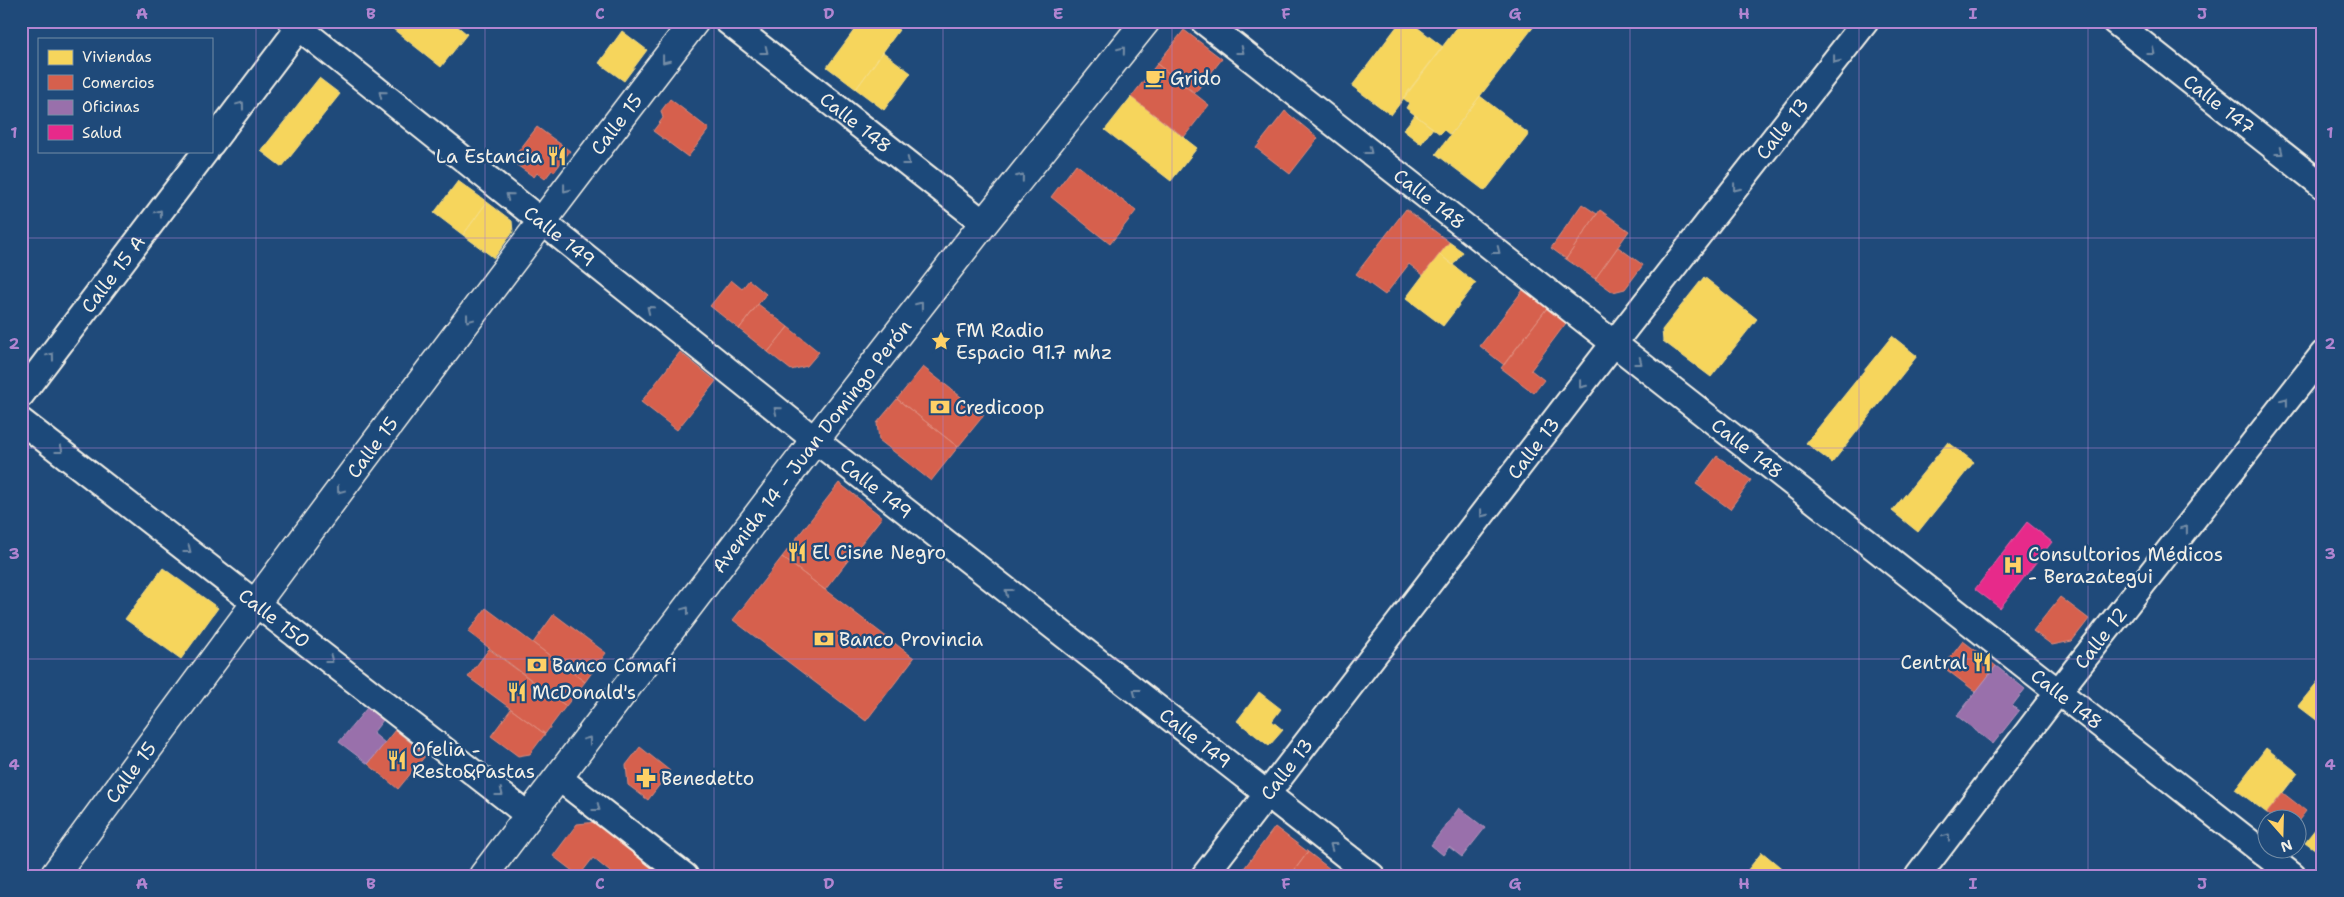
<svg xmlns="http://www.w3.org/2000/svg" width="2344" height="897" viewBox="0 0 2344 897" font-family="'Shantell Sans',sans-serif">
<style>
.homes{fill:#f6d55c;stroke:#f5dd86}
.shops{fill:#d6604d;stroke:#df8c7c}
.offices{fill:#9970ab;stroke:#b497bd}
.health{fill:#e7298a;stroke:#eb65a6}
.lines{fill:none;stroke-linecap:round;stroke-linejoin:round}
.street-casing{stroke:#f4f1e8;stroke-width:29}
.secondary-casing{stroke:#f4f1e8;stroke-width:31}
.street{stroke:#1f4a7a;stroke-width:25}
.secondary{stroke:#1f4a7a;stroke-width:28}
.oneway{stroke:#748da6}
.grid{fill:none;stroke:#b185d1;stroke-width:1;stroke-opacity:0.55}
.labels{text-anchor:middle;stroke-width:5;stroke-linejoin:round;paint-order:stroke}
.poi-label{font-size:19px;fill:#f4f1e8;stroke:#1f4a7a;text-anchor:start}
.street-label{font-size:19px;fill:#f4f1e8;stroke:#1f4a7a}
.neatline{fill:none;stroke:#b185d1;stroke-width:2}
.grid-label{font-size:16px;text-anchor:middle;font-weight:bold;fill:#b185d1}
</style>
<rect width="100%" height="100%" fill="#1f4a7a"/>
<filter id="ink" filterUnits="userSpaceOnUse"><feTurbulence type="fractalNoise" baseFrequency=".02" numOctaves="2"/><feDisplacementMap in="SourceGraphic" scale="10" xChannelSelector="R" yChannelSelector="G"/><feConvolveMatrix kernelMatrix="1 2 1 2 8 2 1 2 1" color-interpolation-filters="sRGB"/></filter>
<g filter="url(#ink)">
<path class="homes" d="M383 21H451L467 34 441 67Z
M861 21H886L899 30 856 89 827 67Z
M1401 21H1409L1443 47 1391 115 1352 86Z
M1462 21H1538L1450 135 1444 130 1440 134 1406 108 1409 103 1403 98Z
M622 31 647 50 624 81 599 63Z
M883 52 911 73 884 110 856 89Z
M319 78 340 94 282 167 261 151Z
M1480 96 1529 134 1485 191 1436 154Z
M1131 97 1197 148 1171 181 1105 130Z
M1415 115 1433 128 1421 144 1403 130Z
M458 181 487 202 463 235 434 213Z
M487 202 512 221 513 232 494 258 463 235Z
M1449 242 1463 252 1453 265 1439 254Z
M1439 254 1476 283 1443 326 1406 298Z
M1704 277 1757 319 1711 377 1663 341 1662 330Z
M1892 336 1917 356 1832 463 1806 443Z
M1948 442 1974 462 1918 532 1892 511Z
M163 568 218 608 181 659 125 619Z
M2323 675V725L2298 706Z
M1259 692 1281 709 1272 721 1283 730 1269 746 1237 721Z
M2266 748 2298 773 2267 813 2235 789Z
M2320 823 2323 825V855L2305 842Z
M1762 852 1791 876H1743Z"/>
<path class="shops" d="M1184 30 1222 59 1195 93 1157 64Z
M1157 64 1209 105 1184 137 1131 97Z
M670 99 709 129 688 157 653 131 663 118 661 111Z
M1285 111 1318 138 1290 174 1256 148Z
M537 127 570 151 554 172 552 170 545 179 537 173 534 177 511 161Z
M1076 164 1136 211 1110 244 1051 197Z
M1582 204 1597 214 1566 259 1551 248Z
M1406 209 1449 242 1423 275 1409 264 1385 295 1356 274Z
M1600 210 1629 231 1595 279 1566 259Z
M1618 247 1643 265 1625 289 1613 292 1595 279Z
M731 280 742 289 749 280 766 294 739 329 710 306Z
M1523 290 1547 308 1504 365 1480 346Z
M758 304 788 327 768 352 739 329Z
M1547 308 1566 323 1531 370 1544 380 1534 393 1501 368Z
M788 327 819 352 807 366 791 370 768 352Z
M680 352 716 381 677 430 641 402Z
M923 367 984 415 958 447 897 399Z
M897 399 958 447 931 481 879 440 877 423Z
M1717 456 1751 480 1730 509 1696 484Z
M839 483 882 517 825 590 782 557Z
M782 557 914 658 866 721 733 620Z
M2060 597 2089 619 2072 641 2052 645 2033 631Z
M486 608 585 682 566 706 468 632Z
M554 614 606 653 585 682 533 643Z
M1963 641 1996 666 1976 692 1943 667Z
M489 649 566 706 545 734 468 677Z
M511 709 545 734 530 754 518 756 491 736Z
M395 730 426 755 398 789 368 764Z
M640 747 670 771 648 800 628 785 626 765Z
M2283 793 2306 811 2296 824V820H2275L2267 813Z
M597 822 657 868 651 876H615L593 858 579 876 553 856 577 824Z
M1275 827 1308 852 1290 876H1240L1239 875Z
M1308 852 1339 876H1290Z"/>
<path class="offices" d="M1996 666 2025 689 2012 706 2019 711 1993 744 1957 716Z
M367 708 383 720 373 733 385 743 368 764 339 742Z
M1459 808 1485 828 1462 857 1449 847 1443 855 1431 845Z"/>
<path class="health" d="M2027 522 2052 542 2000 608 1975 589Z"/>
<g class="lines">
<defs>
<g id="street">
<path id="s1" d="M291 21 815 440 1372 876"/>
<path id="s2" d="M727 21 984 223"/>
<path id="s3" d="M1203 21 2293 876"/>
<path id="s4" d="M2114 21 2323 186"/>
<path d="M211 144 304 21"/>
<path id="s5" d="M21 395 206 151"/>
<path id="s6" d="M21 421 528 815"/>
<path d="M559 778 685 876"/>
<path id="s7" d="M1204 876 1614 343 1866 21"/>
<path id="s8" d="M1918 876 2058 692 2323 354"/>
</g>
<g id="secondary">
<path id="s9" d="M54 876C265 589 478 304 695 21"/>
<path id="s10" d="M483 876 815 440 984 223 1146 21"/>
</g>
</defs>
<use href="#street" class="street-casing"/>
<use href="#secondary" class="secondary-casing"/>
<use href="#street" class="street"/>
<use href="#secondary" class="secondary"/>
</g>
<defs><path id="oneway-chevron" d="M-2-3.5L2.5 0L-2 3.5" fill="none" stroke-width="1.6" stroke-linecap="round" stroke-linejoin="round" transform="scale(1.25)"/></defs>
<g class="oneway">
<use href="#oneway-chevron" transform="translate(1122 50) rotate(-51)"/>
<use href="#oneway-chevron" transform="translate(765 51) rotate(38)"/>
<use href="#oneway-chevron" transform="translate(1241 51) rotate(38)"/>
<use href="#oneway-chevron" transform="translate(2152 52) rotate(38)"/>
<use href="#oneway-chevron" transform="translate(665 60) rotate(128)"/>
<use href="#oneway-chevron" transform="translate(1836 60) rotate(128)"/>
<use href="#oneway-chevron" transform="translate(382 94) rotate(-141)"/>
<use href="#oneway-chevron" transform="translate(241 105) rotate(-53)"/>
<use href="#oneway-chevron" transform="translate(1369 151) rotate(38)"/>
<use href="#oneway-chevron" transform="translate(2280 152) rotate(38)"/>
<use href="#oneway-chevron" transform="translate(907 162) rotate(38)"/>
<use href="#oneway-chevron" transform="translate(1021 177) rotate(-51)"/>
<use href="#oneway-chevron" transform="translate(1736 188) rotate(128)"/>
<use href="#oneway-chevron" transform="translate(566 189) rotate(128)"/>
<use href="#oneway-chevron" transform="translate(509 196) rotate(-141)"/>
<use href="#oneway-chevron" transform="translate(159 213) rotate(-53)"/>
<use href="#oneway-chevron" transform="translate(1497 251) rotate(38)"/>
<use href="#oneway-chevron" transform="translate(920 305) rotate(-52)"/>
<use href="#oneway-chevron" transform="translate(650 309) rotate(-141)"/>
<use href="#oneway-chevron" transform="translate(469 319) rotate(127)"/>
<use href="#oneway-chevron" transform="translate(51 356) rotate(-53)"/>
<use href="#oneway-chevron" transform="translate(1639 362) rotate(38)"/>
<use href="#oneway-chevron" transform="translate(1582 385) rotate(128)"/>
<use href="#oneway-chevron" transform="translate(2285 401) rotate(-52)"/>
<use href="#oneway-chevron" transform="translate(777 410) rotate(-141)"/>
<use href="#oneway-chevron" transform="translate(60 450) rotate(38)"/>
<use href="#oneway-chevron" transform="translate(340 490) rotate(127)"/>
<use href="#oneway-chevron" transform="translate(1483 514) rotate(128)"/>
<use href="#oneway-chevron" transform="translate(2185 529) rotate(-52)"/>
<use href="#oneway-chevron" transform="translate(188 550) rotate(38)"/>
<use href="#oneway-chevron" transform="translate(1008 592) rotate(-142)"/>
<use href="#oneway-chevron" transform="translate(686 610) rotate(-53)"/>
<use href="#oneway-chevron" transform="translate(330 660) rotate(38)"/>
<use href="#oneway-chevron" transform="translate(1136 692) rotate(-142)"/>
<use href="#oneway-chevron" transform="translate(588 740) rotate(-53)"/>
<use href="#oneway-chevron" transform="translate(500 793) rotate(38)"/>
<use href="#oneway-chevron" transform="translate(597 808) rotate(38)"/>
<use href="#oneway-chevron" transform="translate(1947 837) rotate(-53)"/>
<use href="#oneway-chevron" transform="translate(1333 846) rotate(-143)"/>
</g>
</g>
<path class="grid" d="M256 21V876M485 21V876M714 21V876M943 21V876M1172 21V876M1401 21V876M1630 21V876M1859 21V876M2088 21V876M21 238H2323M21 448H2323M21 659H2323"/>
<defs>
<symbol id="cafe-bare" viewBox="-9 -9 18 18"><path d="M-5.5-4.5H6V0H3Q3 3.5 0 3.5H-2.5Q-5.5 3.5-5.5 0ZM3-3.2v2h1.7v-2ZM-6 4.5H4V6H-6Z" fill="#ffd166" stroke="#1f4a7a" stroke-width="2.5" paint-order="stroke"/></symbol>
<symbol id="restaurant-bare" viewBox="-9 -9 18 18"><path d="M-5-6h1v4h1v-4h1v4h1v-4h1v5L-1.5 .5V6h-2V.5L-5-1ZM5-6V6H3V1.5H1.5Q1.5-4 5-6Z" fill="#ffd166" stroke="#1f4a7a" stroke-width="2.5" paint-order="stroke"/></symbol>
<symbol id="sight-bare" viewBox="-9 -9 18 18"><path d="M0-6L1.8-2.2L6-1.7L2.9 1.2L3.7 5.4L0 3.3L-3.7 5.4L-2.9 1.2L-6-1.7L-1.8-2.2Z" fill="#ffd166" stroke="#1f4a7a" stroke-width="2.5" paint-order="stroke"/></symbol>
<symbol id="bank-bare" viewBox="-9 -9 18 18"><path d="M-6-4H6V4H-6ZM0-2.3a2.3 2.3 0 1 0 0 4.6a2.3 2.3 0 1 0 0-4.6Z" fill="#ffd166" stroke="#1f4a7a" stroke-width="2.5" paint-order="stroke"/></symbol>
<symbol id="hospital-bare" viewBox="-9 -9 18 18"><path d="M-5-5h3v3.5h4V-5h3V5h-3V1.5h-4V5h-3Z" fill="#ffd166" stroke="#1f4a7a" stroke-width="2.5" paint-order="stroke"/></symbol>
<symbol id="pharmacy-bare" viewBox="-9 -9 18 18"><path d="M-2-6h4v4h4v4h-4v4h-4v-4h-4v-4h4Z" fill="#ffd166" stroke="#1f4a7a" stroke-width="2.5" paint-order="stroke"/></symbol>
</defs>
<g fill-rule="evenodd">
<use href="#cafe-bare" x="1141" y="64" width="28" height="28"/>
<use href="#restaurant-bare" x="543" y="142" width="28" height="28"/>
<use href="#sight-bare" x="927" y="327" width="28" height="28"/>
<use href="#bank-bare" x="926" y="393" width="28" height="28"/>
<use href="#restaurant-bare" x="783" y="538" width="28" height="28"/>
<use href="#hospital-bare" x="1999" y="551" width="28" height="28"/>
<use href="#bank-bare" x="810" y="625" width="28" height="28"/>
<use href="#restaurant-bare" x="1968" y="648" width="28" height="28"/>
<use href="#bank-bare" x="523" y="651" width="28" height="28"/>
<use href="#restaurant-bare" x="503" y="678" width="28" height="28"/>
<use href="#restaurant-bare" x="383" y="746" width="28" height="28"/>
<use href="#pharmacy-bare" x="632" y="764" width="28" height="28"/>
</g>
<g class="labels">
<g class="poi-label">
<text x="1170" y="85">Grido</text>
<text x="542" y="163" text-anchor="end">La Estancia</text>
<text x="956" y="337">FM Radio<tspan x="956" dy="22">Espacio 91.7 mhz</tspan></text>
<text x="955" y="414">Credicoop</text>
<text x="812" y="559">El Cisne Negro</text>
<text x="2028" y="561">Consultorios Médicos<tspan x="2028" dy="22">- Berazategui</tspan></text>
<text x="839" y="646">Banco Provincia</text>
<text x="1967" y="669" text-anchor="end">Central</text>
<text x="552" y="672">Banco Comafi</text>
<text x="532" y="699">McDonald's</text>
<text x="412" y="756">Ofelia -<tspan x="412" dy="22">Resto&amp;Pastas</tspan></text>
<text x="661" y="785">Benedetto</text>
</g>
<g class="street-label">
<text dy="7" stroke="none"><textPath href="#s4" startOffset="134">Calle 147</textPath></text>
<text dy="7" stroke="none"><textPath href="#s2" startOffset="164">Calle 148</textPath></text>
<text dy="7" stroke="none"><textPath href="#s9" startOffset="939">Calle 15</textPath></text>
<text dy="7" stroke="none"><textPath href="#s7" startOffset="945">Calle 13</textPath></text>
<text dy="7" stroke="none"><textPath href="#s3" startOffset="288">Calle 148</textPath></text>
<text dy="7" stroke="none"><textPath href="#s1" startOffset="344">Calle 149</textPath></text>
<text dy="7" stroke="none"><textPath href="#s5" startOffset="152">Calle 15 A</textPath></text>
<text dy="7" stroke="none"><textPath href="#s10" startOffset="541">Avenida 14 - Juan Domingo Perón</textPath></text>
<text dy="7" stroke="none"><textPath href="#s9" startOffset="534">Calle 15</textPath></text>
<text dy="7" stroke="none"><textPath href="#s7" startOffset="540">Calle 13</textPath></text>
<text dy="7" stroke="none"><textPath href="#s3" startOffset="692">Calle 148</textPath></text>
<text dy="7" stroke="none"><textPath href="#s1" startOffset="749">Calle 149</textPath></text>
<text dy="7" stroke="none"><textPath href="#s6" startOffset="321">Calle 150</textPath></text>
<text dy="7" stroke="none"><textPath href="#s8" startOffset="300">Calle 12</textPath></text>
<text dy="7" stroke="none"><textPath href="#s3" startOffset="1098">Calle 148</textPath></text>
<text dy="7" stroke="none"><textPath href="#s1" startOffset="1154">Calle 149</textPath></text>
<text dy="7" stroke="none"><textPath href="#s7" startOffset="135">Calle 13</textPath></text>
<text dy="7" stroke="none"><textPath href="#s9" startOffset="129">Calle 15</textPath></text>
</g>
</g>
<rect width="2344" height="897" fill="none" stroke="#1f4a7a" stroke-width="55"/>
<rect x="38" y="38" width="175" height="115" fill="#1f4a7a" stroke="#748da6"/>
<rect x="48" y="50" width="25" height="15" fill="#f6d55c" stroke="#748da6"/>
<text x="82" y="62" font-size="15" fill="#f4f1e8">Viviendas</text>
<rect x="48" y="75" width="25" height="15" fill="#d6604d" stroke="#748da6"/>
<text x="82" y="88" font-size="15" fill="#f4f1e8">Comercios</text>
<rect x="48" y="100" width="25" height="15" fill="#9970ab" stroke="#748da6"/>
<text x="82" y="112" font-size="15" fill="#f4f1e8">Oficinas</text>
<rect x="48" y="125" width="25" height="15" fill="#e7298a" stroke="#748da6"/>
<text x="82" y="138" font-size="15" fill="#f4f1e8">Salud</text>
<g transform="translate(2282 834) rotate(160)"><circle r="24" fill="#1f4a7a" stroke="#748da6"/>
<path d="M0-4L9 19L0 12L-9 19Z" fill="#ffd166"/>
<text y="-8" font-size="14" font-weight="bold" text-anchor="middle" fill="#f4f1e8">N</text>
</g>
<rect x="28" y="28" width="2288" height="842" class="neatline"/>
<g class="grid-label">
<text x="142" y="19">A</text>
<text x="371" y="19">B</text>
<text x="600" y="19">C</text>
<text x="829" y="19">D</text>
<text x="1058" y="19">E</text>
<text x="1286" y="19">F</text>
<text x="1515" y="19">G</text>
<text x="1744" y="19">H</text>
<text x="1973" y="19">I</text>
<text x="2202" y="19">J</text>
<text x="14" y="138">1</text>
<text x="2330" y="138">1</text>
<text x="14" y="349">2</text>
<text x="2330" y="349">2</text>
<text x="14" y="559">3</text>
<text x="2330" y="559">3</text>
<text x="14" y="770">4</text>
<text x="2330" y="770">4</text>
<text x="142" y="889">A</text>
<text x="371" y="889">B</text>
<text x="600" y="889">C</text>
<text x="829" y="889">D</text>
<text x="1058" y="889">E</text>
<text x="1286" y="889">F</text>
<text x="1515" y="889">G</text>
<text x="1744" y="889">H</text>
<text x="1973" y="889">I</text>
<text x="2202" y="889">J</text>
</g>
</svg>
